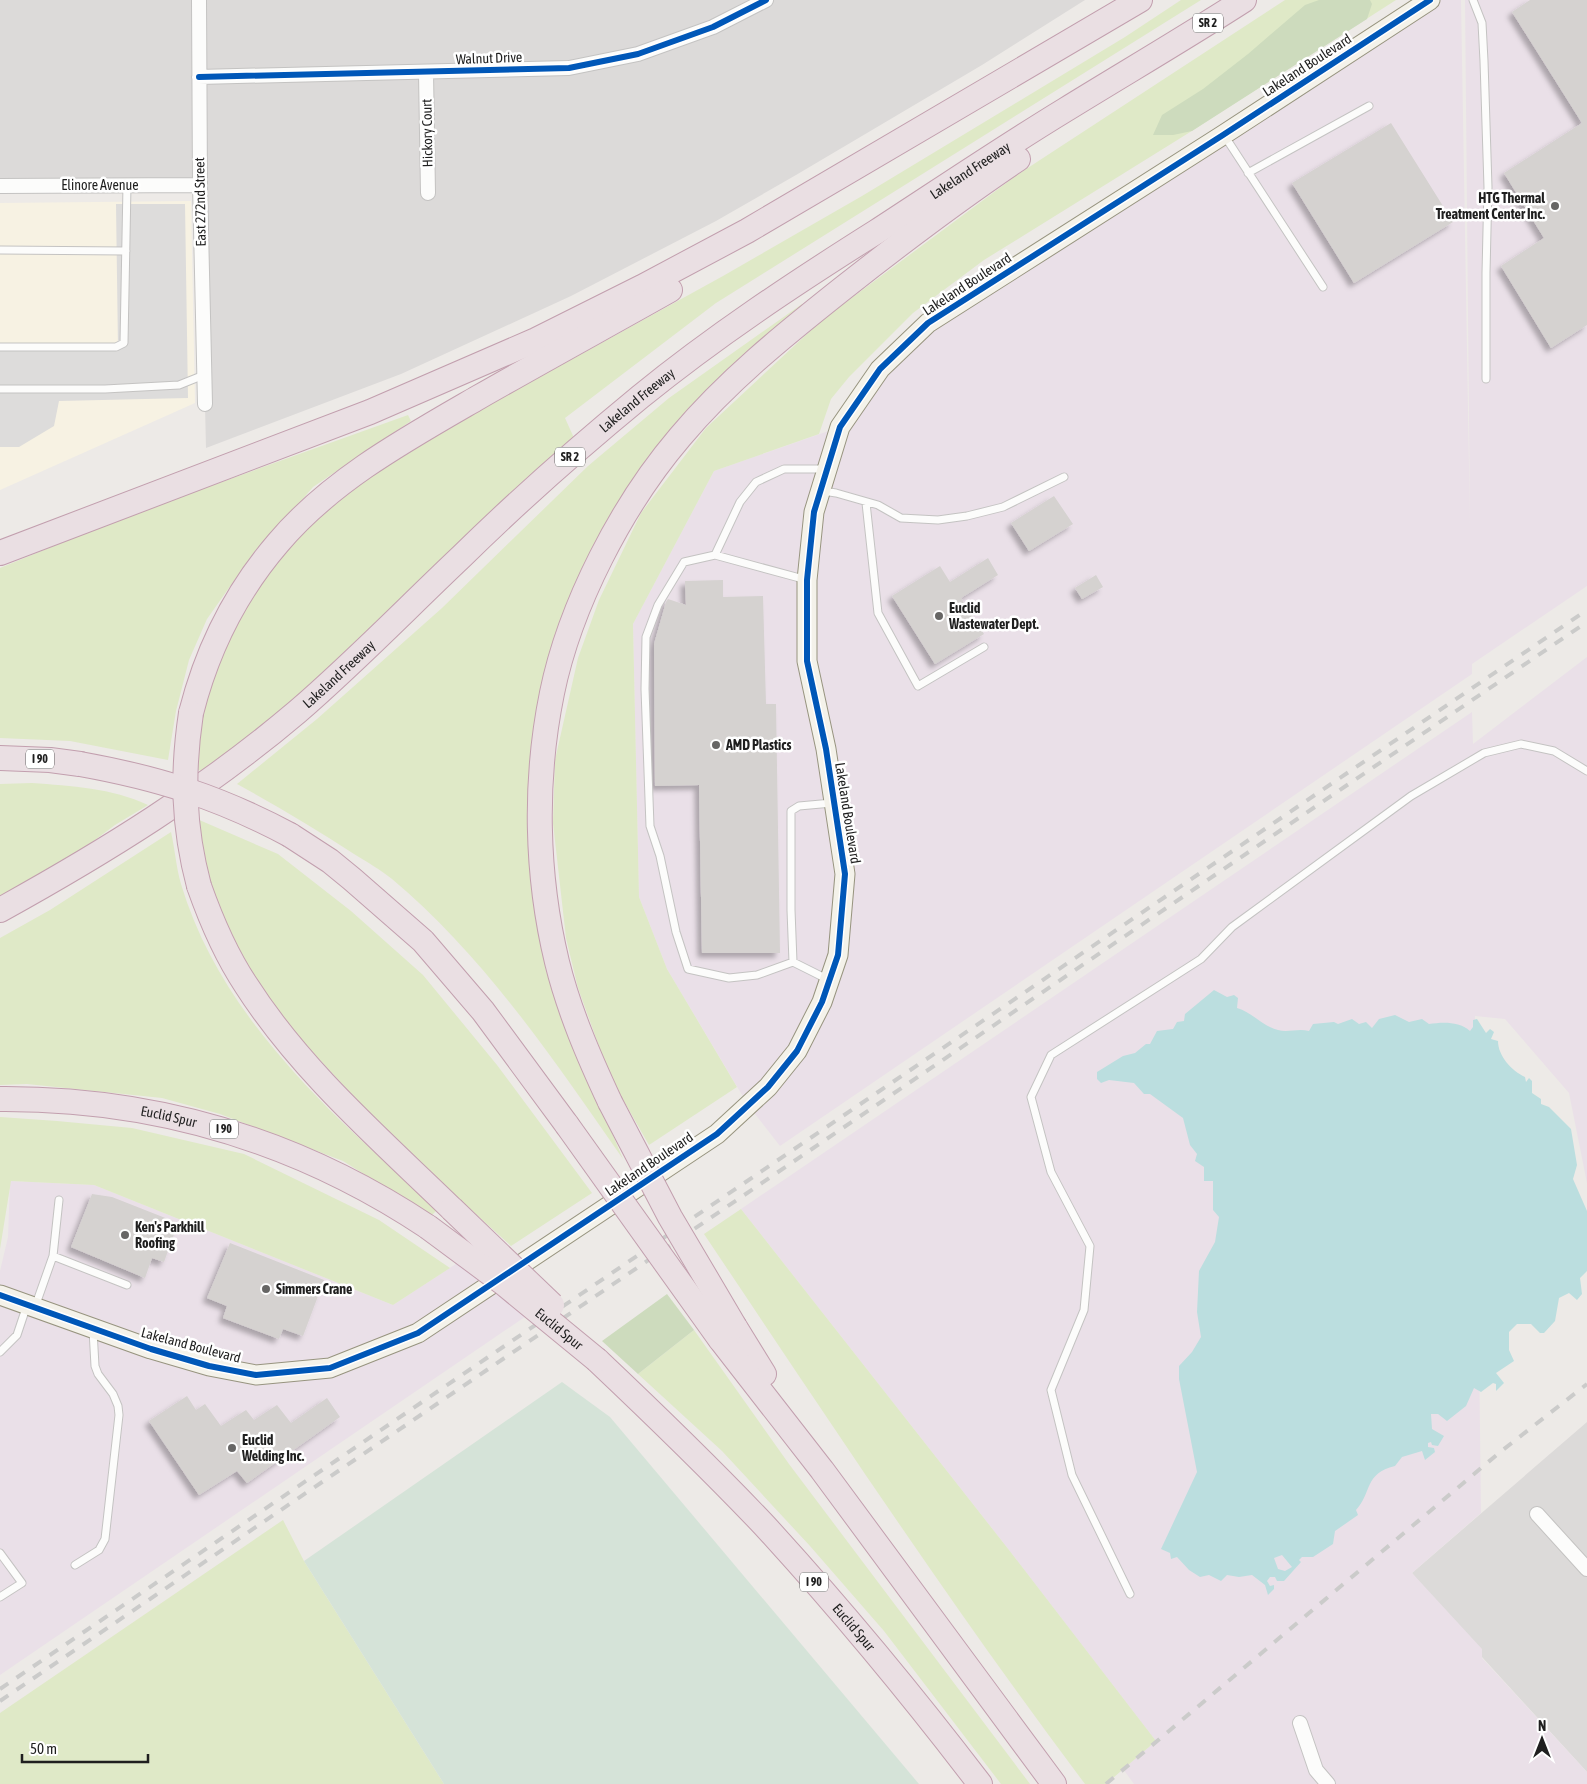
<svg xmlns="http://www.w3.org/2000/svg" width="1587" height="1784" viewBox="0 0 1587 1784" font-family="'Asap Condensed',sans-serif">
<style>
.residential{fill:#dcdad9}
.industrial{fill:#eae0e8}
.education{fill:#f7f2e3}
.grass{fill:#dfe9c7}
.forest{fill:#cddbbd}
.wetland{fill:#d5e3d8}
.parking{fill:#dddcdb}
.water{fill:#bbdedf;fill-rule:evenodd}
.building{fill:#d5d2d0;filter:url(#shadow)}
.lines{fill:none;stroke-linecap:round;stroke-linejoin:round}
.lane-casing{stroke:#c4c3c2;stroke-width:9}
.street-casing{stroke:#c4c3c2;stroke-width:16}
.secondary-casing{stroke:#97947f;stroke-width:21}
.highway-casing{stroke:#c29fae;stroke-width:26}
.lane{stroke:#fcfcfb;stroke-width:7}
.street{stroke:#fcfcfb;stroke-width:14}
.secondary{stroke:#f4f2ea;stroke-width:19}
.highway{stroke:#eadfe3;stroke-width:24}
.rail{stroke:#cbcbca;stroke-width:4;stroke-dasharray:10 10;stroke-linecap:butt}
.highway-bridge-casing{stroke:#c29fae;stroke-width:26;stroke-linecap:butt}
.highway-bridge{stroke:#eadfe3;stroke-width:24}
.cycleway-casing{stroke:#fff;stroke-width:9}
.cycleway{stroke:#0057b8;stroke-width:6}
.poi-dot{fill:#676665;stroke:#fff;stroke-width:2}
.labels{text-anchor:middle;stroke-width:5;stroke-linejoin:round;paint-order:stroke}
.shield{fill:#fff;stroke:#626262;stroke-width:1}
.shield-label{font-size:12px;font-weight:bold;fill:#1f1f1f}
.street-label{font-size:14px;fill:#1f1f1f;stroke:#fff}
.poi-label{font-size:14px;font-weight:bold;fill:#1f1f1f;stroke:#fff;text-anchor:start}
</style>
<defs>
<filter id="shadow"><feDropShadow dx="-4.5" dy="4.5" stdDeviation="2.5" flood-color="#0004"/></filter>
</defs>
<rect width="100%" height="100%" fill="#edeae7"/>
<path class="residential" d="M0 0H1085L982 65 796 175 716 221 571 296 401 374 206 448 200 185 0 186Z
M1587 1422V1772L1482 1657 1412 1573Z"/>
<path class="industrial" d="M1430 0H1461L1470 524 1465 0H1587V586L1472 664V674L780 1146 748 1105 667 969 639 897 633 624 714 471 840 427 928 323Z
M1587 657V1183L1569 1093 1505 1019 1475 1016 1481 1513 1412 1573 1482 1649V1658L1587 1772V1784H1134L1123 1769 1156 1741 1009 1550 741 1209 1472 712 1473 744Z
M10 1181 94 1185 393 1305 468 1256 535 1310 0 1675V1271L8 1237Z"/>
<path class="education" d="M191 201 195 403 0 490V203Z"/>
<path class="grass" d="M1181 0H1201L716 303 565 418 574 438 329 675 203 771 194 769 198 725 215 672 238 619 269 568 305 528 373 475 469 416 723 276 862 196 1125 37Z
M1285 0H1396L1187 134 984 260 913 313 849 377 831 399 819 434 714 471 633 624 639 897 667 969 737 1087 649 1145 610 1077 578 988 566 938 553 823 555 760 578 658 599 600 641 513 706 428 822 320 1017 175Z
M802 304 808 309 700 402 560 631 541 925 546 971 565 1021 623 1159C554 1060 485 957 392 879 381 870 367 862 354 854 316 829 277 806 237 784L317 719 442 608 588 466 669 398Z
M408 415 411 421 313 487 279 527 255 551 207 619 189 660 176 711 168 760 70 741 0 738V568L127 516Z
M32 783C71 786 112 788 148 805L115 825 83 849 0 897V784Z
M197 819 278 854 351 911 423 975 497 1065 592 1193 511 1246 457 1197 357 1100 294 1032 245 968 226 927 207 872Z
M171 832C175 849 176 867 181 884 209 978 272 1053 340 1120 372 1151 405 1179 436 1211L431 1216 343 1161 220 1114 162 1098 27 1084 0 1085V938L50 910Z
M0 1117 57 1121 132 1128 244 1154 379 1220 450 1268 393 1305 94 1185 11 1181 0 1249Z
M741 1209 1009 1550 1156 1741 1106 1784H1085C951 1606 828 1419 704 1234Z
M694 1330 789 1464 1030 1784H1001L884 1631 810 1546 722 1451 638 1374Z
M283 1520 304 1561 444 1784H0V1713Z"/>
<path class="forest" d="M1319 0H1370L1372 4 1367 19 1192 131 1173 135H1153L1162 115 1203 89 1248 54 1305 5Z
M667 1294 694 1330 638 1374 602 1341Z"/>
<path class="wetland" d="M562 1382 610 1417 919 1784H444L304 1561Z"/>
<path class="parking" d="M116 204H185L188 398 59 401 54 426 19 447H0V350L118 349Z"/>
<path class="water" d="M1214 990 1227 997 1234 995 1238 998 1237 1008C1252 1012 1262 1026 1278 1030 1288 1033 1298 1028 1309 1031L1313 1024 1334 1022 1338 1024 1352 1019 1359 1024 1366 1022 1372 1028 1379 1019 1395 1015 1409 1022 1422 1019 1429 1024C1442 1022 1459 1021 1470 1031L1473 1027V1020L1477 1019 1486 1033 1490 1029 1494 1032 1491 1039 1498 1041C1498 1056 1512 1071 1525 1077L1526 1082 1529 1078 1532 1081V1093L1541 1099V1104L1549 1107 1571 1129 1577 1165 1573 1179 1587 1211V1271L1580 1278 1582 1294 1577 1300 1569 1293 1559 1298 1555 1321 1544 1333H1540L1531 1324H1517L1509 1332V1350L1514 1361 1496 1373 1504 1383 1496 1391V1384L1493 1383 1481 1392 1474 1388 1466 1406 1447 1421 1438 1414H1431L1432 1429 1444 1436 1438 1446 1432 1445 1431 1442 1428 1443V1447L1434 1448 1435 1452 1425 1460 1422 1451 1402 1457 1395 1466C1364 1473 1372 1493 1356 1510L1358 1515 1335 1531 1333 1544 1313 1557H1302L1299 1560 1301 1562 1284 1581H1277L1275 1577H1270L1267 1581 1270 1586 1274 1585V1589L1268 1595 1265 1585 1252 1575 1239 1577 1227 1575 1221 1581 1209 1575 1200 1577 1189 1570 1177 1557 1171 1559 1170 1553 1161 1549 1197 1472 1179 1379V1366L1192 1352 1201 1337 1197 1312 1199 1271 1215 1242 1219 1217 1213 1210V1181H1204V1167L1195 1161 1197 1154 1190 1145 1183 1118 1150 1094H1144L1134 1083 1109 1080 1101 1083 1097 1079V1072L1123 1056 1135 1053 1146 1044H1150L1157 1031 1173 1029 1177 1022 1184 1021 1185 1014ZM1282 1555 1292 1567 1285 1571 1278 1569 1274 1558Z"/>
<path class="building" d="M1530 0H1587V325L1551 348 1501 266 1544 238 1504 173 1582 123 1512 12Z
M1391 123 1453 222 1354 283 1292 183Z
M1054 496 1073 524 1029 551 1011 523Z
M988 558 998 575 961 598 984 634 935 664 892 596 940 566 950 582Z
M1096 575 1103 587 1082 599 1075 588Z
M723 580V597L763 596 766 704H776L780 953H702L699 785 655 786 654 644 666 602 668 599 686 605 685 581Z
M92 1194 112 1197 178 1223 164 1262 152 1258 145 1278 71 1247Z
M230 1243 324 1280 303 1336 283 1329 279 1339 223 1318 227 1306 207 1298Z
M187 1396 196 1410 205 1404 221 1426 246 1410 254 1420 277 1405 291 1423 327 1398 340 1417 247 1483 237 1471 199 1495 149 1421Z"/>
<g class="lines">
<defs>
<path id="lane" d="M1473 0 1482 23 1484 61 1488 187 1486 273V379
M1224 135 1323 287
M1248 173 1369 106
M0 250 126 251
M0 347H116L124 343 127 185
M0 389H105L179 385 204 375
M823 491 836 493 878 505 901 518 938 520 967 516 1003 507 1064 477
M866 503 878 613 918 686 984 647
M715 555 740 502 756 482 784 469H826
M793 962 757 975 729 978 688 969 676 932 660 856 650 826 645 689 646 637 658 605 684 562 715 555 807 580
M829 980 793 962 791 910V811L799 806 832 803
M53 1256 59 1200
M35 1307 53 1256 127 1285
M0 1352 17 1335 27 1305
M0 1553 22 1583 0 1597
M75 1565 99 1550 105 1539 119 1415 118 1406 113 1394 98 1374 95 1366 93 1330
M1130 1594 1072 1475 1051 1390 1084 1310 1090 1246 1051 1172 1031 1097 1051 1055 1201 959 1232 927 1411 796 1484 753 1521 744 1554 751 1587 771"/>
<path id="street" d="M199 0 200 185 205 404
M426 73 428 193
M199 77 569 68 638 54 713 27 766 0
M0 186 200 185
M1537 1514 1587 1569
M1300 1723 1316 1770 1328 1784"/>
<path id="secondary" d="M0 1295 151 1349 209 1366 256 1375 330 1368 418 1333 717 1134 768 1087 797 1051 822 1002 838 955 845 874 826 749 807 661V580L814 512 840 427 880 369 928 323 1223 135 1430 0"/>
<g id="highway">
<path d="M0 553 370 412 536 340 642 287 747 231 1140 0"/>
<path d="M191 713C207 650 235 593 278 543 331 480 408 438 479 397 542 361 606 326 670 290"/>
<path d="M0 758 50 760 80 764"/>
<path d="M290 835 330 861 352 879 423 941 483 1011 567 1125"/>
<path d="M199 886C211 920 226 955 246 985 301 1071 380 1139 452 1209"/>
<path id="s1" d="M0 910C105 852 205 790 297 712 354 663 406 609 461 557 518 501 578 448 640 397 715 336 795 283 876 232 939 191 1001 149 1065 110 1125 73 1185 38 1244 0"/>
<path id="s2" d="M0 1099C156 1098 299 1141 428 1227"/>
<path d="M610 1102C589 1057 569 1011 557 962 536 875 534 781 552 693 570 605 622 505 680 437 727 381 784 335 842 289 899 244 957 200 1018 159"/>
<path d="M735 1327 764 1374"/>
<path d="M720 1339 822 1470 1054 1784"/>
<path id="s3" d="M597 1360C654 1414 710 1468 764 1525 840 1608 912 1695 980 1784"/>
</g>
</defs>
<use href="#lane" class="lane-casing"/>
<use href="#street" class="street-casing"/>
<use href="#secondary" class="secondary-casing"/>
<use href="#highway" class="highway-casing"/>
<use href="#lane" class="lane"/>
<use href="#street" class="street"/>
<use href="#secondary" class="secondary"/>
<use href="#highway" class="highway"/>
<path class="rail" d="M0 1689 1587 610
M0 1701 1587 622
M1106 1784 1499 1453 1587 1384"/>
<defs>
<g id="highway-bridge">
<path d="M191 713C182 773 183 826 199 886"/>
<path d="M80 764C158 778 219 797 290 835"/>
<path d="M610 1102 670 1217 735 1327"/>
<path d="M567 1125 720 1339"/>
<path d="M452 1209 552 1305"/>
<path id="s4" d="M428 1227 502 1282 597 1360"/>
</g>
</defs>
<use href="#highway-bridge" class="highway-bridge-casing"/>
<use href="#highway-bridge" class="highway-bridge"/>
<defs>
<path id="cycleway" d="M199 77 569 68 638 54 713 27 766 0
M0 1295 151 1349 209 1366 256 1375 330 1368 418 1333 717 1134 768 1087 797 1051 822 1002 838 955 845 874 826 749 807 661V580L814 512 840 427 880 369 928 323 1223 135 1430 0"/>
</defs>
<use href="#cycleway" class="cycleway-casing"/>
<use href="#cycleway" class="cycleway"/>
</g>
<g class="poi-dot">
<circle cx="1555" cy="206" r="5"/>
<circle cx="939" cy="616" r="5"/>
<circle cx="716" cy="745" r="5"/>
<circle cx="125" cy="1235" r="5"/>
<circle cx="266" cy="1289" r="5"/>
<circle cx="232" cy="1448" r="5"/>
</g>
<g class="labels">
<g class="shield">
<rect x="1193" y="13.5" width="30" height="19" rx="4"/>
<rect x="555" y="447.5" width="30" height="19" rx="4"/>
<rect x="26" y="749.5" width="28" height="19" rx="4"/>
<rect x="210" y="1119.5" width="28" height="19" rx="4"/>
<rect x="800" y="1572.5" width="28" height="19" rx="4"/>
</g>
<g class="shield-label">
<text x="1208" y="27">SR 2</text>
<text x="570" y="461">SR 2</text>
<text x="40" y="763">I 90</text>
<text x="224" y="1133">I 90</text>
<text x="814" y="1586">I 90</text>
</g>
<g class="street-label">
<text transform="translate(489 58) rotate(-2)" y="5">Walnut Drive</text>
<text transform="translate(1307 65) rotate(-33)" y="5">Lakeland Boulevard</text>
<text transform="translate(427 133) rotate(-91)" y="5">Hickory Court</text>
<text dy="5" stroke="none"><textPath href="#s1" startOffset="1224">Lakeland Freeway</textPath></text>
<text x="100" y="190">Elinore Avenue</text>
<text transform="translate(200 202) rotate(-91)" y="5">East 272nd Street</text>
<text transform="translate(967 284) rotate(-33)" y="5">Lakeland Boulevard</text>
<text dy="5" stroke="none"><textPath href="#s1" startOffset="819">Lakeland Freeway</textPath></text>
<text dy="5" stroke="none"><textPath href="#s1" startOffset="414">Lakeland Freeway</textPath></text>
<text transform="translate(848 813) rotate(81)" y="5">Lakeland Boulevard</text>
<text dy="5" stroke="none"><textPath href="#s2" startOffset="170">Euclid Spur</textPath></text>
<text transform="translate(649 1164) rotate(-34)" y="5">Lakeland Boulevard</text>
<text dy="5" stroke="none"><textPath href="#s4" startOffset="166">Euclid Spur</textPath></text>
<text transform="translate(191 1345) rotate(15)" y="5">Lakeland Boulevard</text>
<text dy="5" stroke="none"><textPath href="#s3" startOffset="371">Euclid Spur</textPath></text>
</g>
<g class="poi-label">
<text x="1545" y="203" text-anchor="end">HTG Thermal<tspan x="1545" dy="16">Treatment Center Inc.</tspan></text>
<text x="949" y="613">Euclid<tspan x="949" dy="16">Wastewater Dept.</tspan></text>
<text x="726" y="750">AMD Plastics</text>
<text x="135" y="1232">Ken's Parkhill<tspan x="135" dy="16">Roofing</tspan></text>
<text x="276" y="1294">Simmers Crane</text>
<text x="242" y="1445">Euclid<tspan x="242" dy="16">Welding Inc.</tspan></text>
</g>
</g>
<g transform="translate(1542 1739)" stroke="#ffffff" stroke-width="4" paint-order="stroke">
<path d="M0-4L9 19L0 12L-9 19Z" fill="#1f1f1f"/>
<text y="-8" font-size="14" font-weight="bold" text-anchor="middle" fill="#1f1f1f">N</text>
</g>
<path d="M22 1754v8h126v-8" fill="none" stroke="#1f1f1f" stroke-width="2.5"/>
<text x="30" y="1754" font-size="15" fill="#1f1f1f" stroke="#ffffff" stroke-width="4" paint-order="stroke">50 m</text>
</svg>
